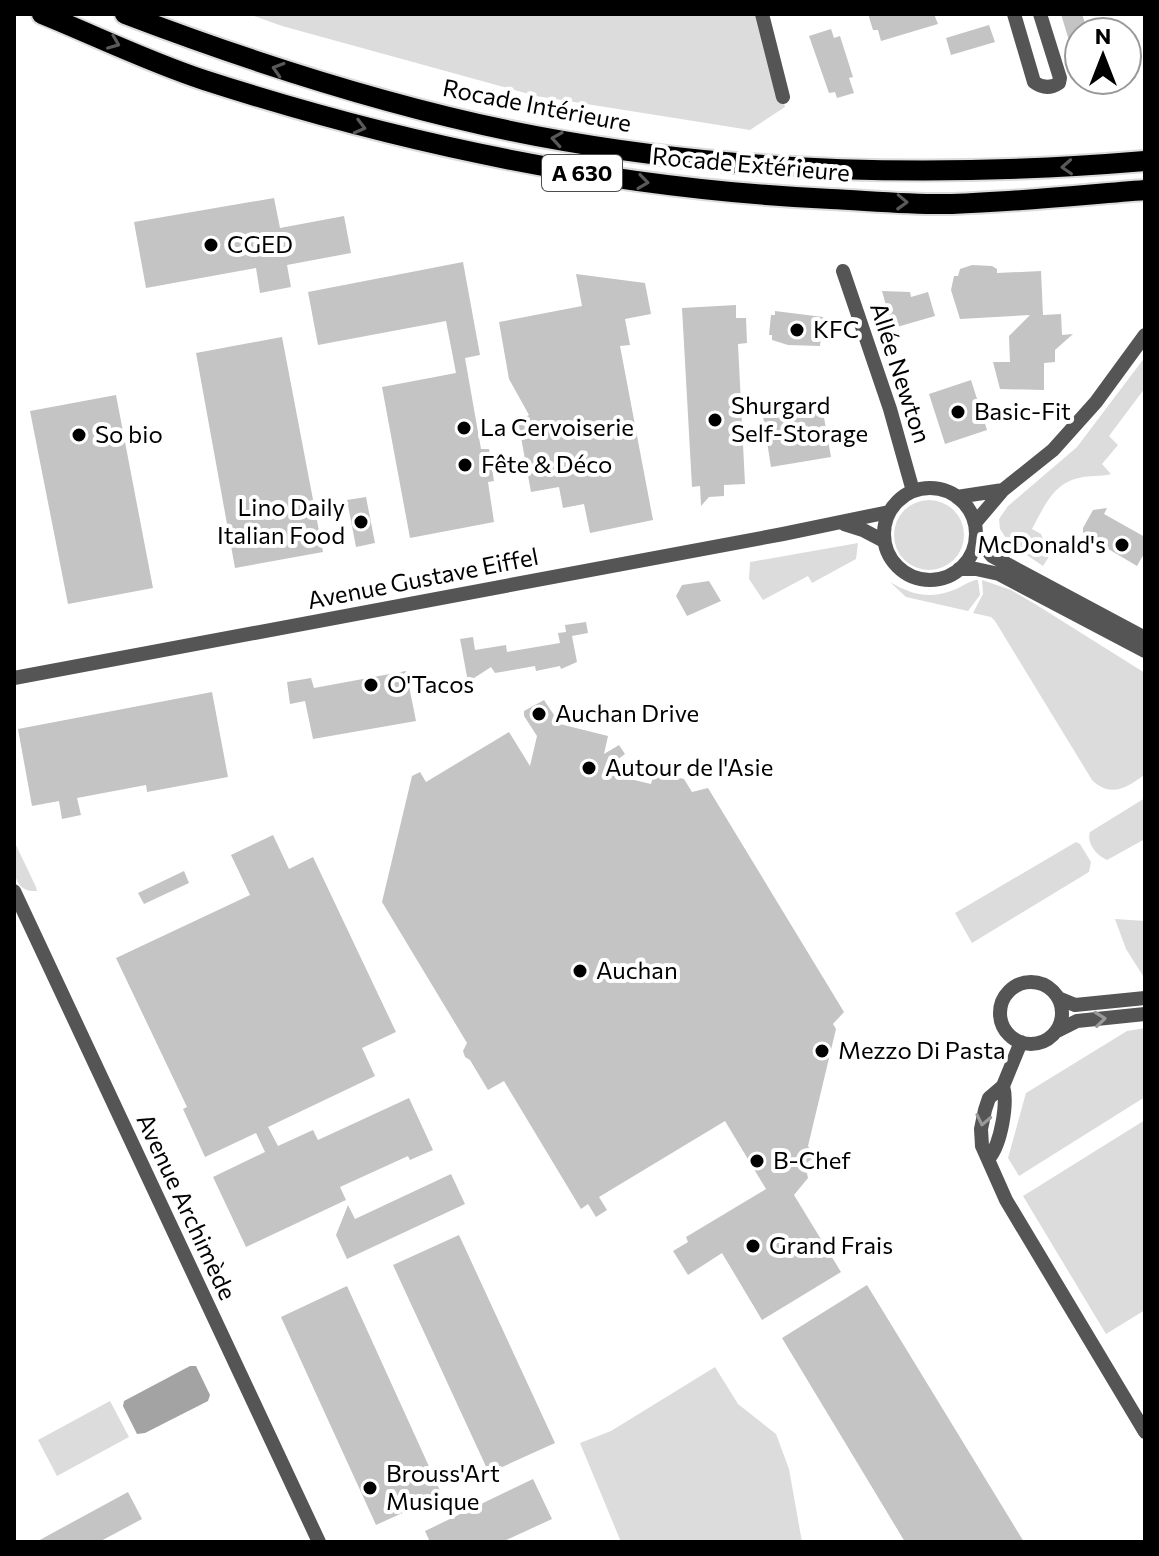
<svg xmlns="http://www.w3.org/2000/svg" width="1159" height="1556" viewBox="0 0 1159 1556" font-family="Commissioner,sans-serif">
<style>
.green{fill:#dcdcdc}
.water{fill:#a3a3a3}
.building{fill:#c4c4c4}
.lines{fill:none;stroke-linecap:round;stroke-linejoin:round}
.highway-casing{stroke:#dbdbdb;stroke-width:24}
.minor{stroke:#555;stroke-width:14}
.highway{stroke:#000;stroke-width:20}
.oneway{stroke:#595959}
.oneway2{stroke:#999}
.poi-dot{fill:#000;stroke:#fff;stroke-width:3}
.labels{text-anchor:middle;stroke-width:8;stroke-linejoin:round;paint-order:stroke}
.shield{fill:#fff;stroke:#4c4c4c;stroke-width:2}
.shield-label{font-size:22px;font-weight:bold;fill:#000}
.street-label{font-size:24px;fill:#000;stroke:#fff}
.poi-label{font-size:24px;fill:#000;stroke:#fff;text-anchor:start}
</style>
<rect width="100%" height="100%" fill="#fff"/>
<path class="green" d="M248 14H762L785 107 750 130 536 96 282 26Z
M1145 357V388L1109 436 1118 445 1102 464 1111 474C1101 477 1090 475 1079 478 1053 483 1043 509 1032 529L1041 534 1050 555 1043 566 1009 543 1000 529 999 519 1008 506 1077 447Z
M894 535a35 35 0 1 1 70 0a35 35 0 1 1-70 0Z
M858 543 856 559 812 583 808 576 763 600 749 579 750 562Z
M975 580H978L980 595 968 611 906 597 890 582C910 594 928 599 951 591 960 588 966 583 975 580Z
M982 580 1011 590 1035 604 1145 673V774C1128 788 1110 798 1092 780L995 621 991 617 973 613 983 594Z
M1145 798V839L1107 860C1097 856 1086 843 1090 832Z
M14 841 36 887 37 891C9 893 14 861 14 841Z
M1076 842 1080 844 1091 862 1089 872 972 943 955 913Z
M1115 919 1145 921V979L1126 949Z
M1145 1028V1097L1019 1176 1008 1158 1026 1093 1127 1031Z
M1145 1120V1310L1106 1334 1023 1196Z
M715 1367 738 1404 776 1434 789 1469 802 1542H621L580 1443 611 1431Z
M110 1401 129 1437 57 1476 38 1440Z"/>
<path class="water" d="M190 1366H196L210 1395 208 1401 145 1433 137 1434 123 1406 124 1401Z"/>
<path class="building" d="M868 14H934L938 24 881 41 878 30H873Z
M1061 14H1082L1088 32H1079V63L1076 64Z
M989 25 995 42 951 55 946 38Z
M831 29 834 38 840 36 853 77 849 78 854 93 837 98 835 92 829 93 809 36Z
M274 198 280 228 344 216 351 253 287 265 291 287 260 293 256 268 146 288 134 222Z
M463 262 480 355 465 358 481 449H489L494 481 488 482 494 522 410 538 382 387 456 373 446 321 318 345 308 292Z
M972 265 992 266 997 269V273L1041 271 1043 315 1061 314 1062 335 1073 334 1055 350V362L1044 363V390L1000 389 993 362H1010L1009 336 1030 315 960 319 951 290 954 276H958L960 269Z
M576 274 645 283 651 314 625 319 630 345 620 346 653 520 590 533 584 504 563 508 559 487 531 492 518 421 529 415 509 379 499 322 582 306Z
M882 291 910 292 911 297 928 292 935 316 897 327 888 313Z
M736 305V318H746L747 343 738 344 745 484 724 485V496L709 497 701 506 700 486 692 487 682 308Z
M775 311 823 317 820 346 788 345 772 340V335H769L771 315H775Z
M282 337 323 552 235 568 196 353Z
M971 380 987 430 945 444 929 394Z
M116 395 153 588 68 604 30 411Z
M822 406 831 457 771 467 763 416Z
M366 497 375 543 356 547 347 500Z
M1107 508 1104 514 1145 537V552L1137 566 1083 534V528L1093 510Z
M709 581 721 601 687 616 676 596 682 585Z
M586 622 588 633 572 636 577 662 561 669 560 666 536 671 535 666 495 673 491 667 468 682 460 639 473 637 475 650 506 645 507 652 560 643 558 633 566 632 565 625Z
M406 671 416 721 313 739 305 701 290 704 287 682 311 678 314 688Z
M212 692 228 777 147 792 146 785 77 798 81 815 62 819 59 801 32 806 18 729Z
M544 700 560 724 608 736 604 754 619 745 625 754 617 760 613 775 651 784 654 772 684 779 692 792 708 788 844 1012 833 1024 836 1029 808 1146 815 1157 805 1164 808 1178 794 1195 841 1272 762 1320 722 1253 688 1275 673 1251 688 1242 686 1237 766 1189 725 1121 599 1197 607 1210 596 1217 588 1204 581 1209 504 1081 488 1090 470 1060 465 1057 463 1051 467 1043 382 902 412 776 420 772 426 782 509 732 530 766 537 736 524 716V711Z
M273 835 289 869 313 857 396 1032 362 1048 375 1076 268 1127 278 1146 313 1130 318 1140 409 1098 433 1150 410 1160 408 1156 340 1187 346 1200 246 1247 213 1177 265 1152 256 1133 205 1157 183 1109 187 1107 116 958 250 895 231 855Z
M184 871 189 883 144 904 138 893Z
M451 1174 465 1204 347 1259 336 1235 348 1205 355 1219Z
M459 1235 555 1443 489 1473 393 1265Z
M867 1285 1024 1542H905L782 1338Z
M347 1286 442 1495 376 1525 281 1317Z
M533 1479 552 1519 502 1542H430L425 1531Z
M128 1492 142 1519 99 1542H36Z"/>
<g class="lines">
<defs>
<path id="highway" d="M42 14C96 36 149 62 204 80 408 146 617 189 831 199 871 201 912 205 952 204 1016 202 1081 195 1145 190
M125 14C259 65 396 109 536 136 737 174 942 178 1145 161"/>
</defs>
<use href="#highway" class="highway-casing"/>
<path class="minor" d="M762 14 783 97
M1014 14 1034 82C1042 88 1050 89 1059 83L1060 78 1040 14
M843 271 890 409 913 491
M884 534a46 46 0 1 1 92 0a46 46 0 1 1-92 0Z
M957 497 1003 490
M975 523 1003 490 1053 450 1096 402 1145 335
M844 524 863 530 884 541
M976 537 992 556 1145 638
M959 569H976L999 574 1145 651
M14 678 783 534 889 512
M14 891 319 1542
M1000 1013a31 31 0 1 1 62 0a31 31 0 1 1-62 0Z
M1058 998 1075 1005 1145 998
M1057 1031 1077 1021 1145 1014
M1021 1042 1003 1086 989 1098 985 1110 981 1129 982 1146 1006 1200 1145 1432
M989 1158C1001 1144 1008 1103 1003 1086"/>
<use href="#highway" class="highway"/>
</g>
<defs><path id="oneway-chevron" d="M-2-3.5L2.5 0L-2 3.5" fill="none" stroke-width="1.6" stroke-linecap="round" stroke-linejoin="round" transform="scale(2)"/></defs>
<g class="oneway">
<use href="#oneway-chevron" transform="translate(114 43) rotate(22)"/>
<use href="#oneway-chevron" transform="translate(278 69) rotate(-163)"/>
<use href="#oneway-chevron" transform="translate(360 127) rotate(14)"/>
<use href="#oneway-chevron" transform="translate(557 139) rotate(-171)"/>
<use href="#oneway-chevron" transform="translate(1067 167) rotate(177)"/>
<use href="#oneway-chevron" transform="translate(643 182) rotate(8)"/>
<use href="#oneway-chevron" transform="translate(902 202) rotate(2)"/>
</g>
<g class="oneway2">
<use href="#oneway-chevron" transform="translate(1100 1019) rotate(-6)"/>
<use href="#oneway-chevron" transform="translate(983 1120) rotate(102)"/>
</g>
<g class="poi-dot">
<circle cx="211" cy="245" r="8"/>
<circle cx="797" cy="330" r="8"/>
<circle cx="958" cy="412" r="8"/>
<circle cx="715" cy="420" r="8"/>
<circle cx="464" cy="428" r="8"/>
<circle cx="79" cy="435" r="8"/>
<circle cx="465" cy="465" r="8"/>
<circle cx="361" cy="522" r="8"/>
<circle cx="1122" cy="545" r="8"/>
<circle cx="371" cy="685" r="8"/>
<circle cx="539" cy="714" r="8"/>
<circle cx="589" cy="768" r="8"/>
<circle cx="580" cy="971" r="8"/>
<circle cx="822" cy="1051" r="8"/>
<circle cx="757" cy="1161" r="8"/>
<circle cx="753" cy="1246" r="8"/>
<circle cx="370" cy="1488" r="8"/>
</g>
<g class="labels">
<rect class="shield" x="542" y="155" width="80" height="36" rx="6"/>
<g class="shield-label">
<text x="582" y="181">A 630</text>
</g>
<g class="street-label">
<text transform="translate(537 106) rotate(11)" y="8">Rocade Intérieure</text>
<text transform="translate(751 165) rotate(5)" y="8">Rocade Extérieure</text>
<text transform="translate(900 373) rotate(72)" y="8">Allée Newton</text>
<text transform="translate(423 579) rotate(-11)" y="8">Avenue Gustave Eiffel</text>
<text transform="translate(186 1207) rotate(65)" y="8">Avenue Archimède</text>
</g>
<g class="poi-label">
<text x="227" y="253">CGED</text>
<text x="813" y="338">KFC</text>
<text x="731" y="414">Shurgard<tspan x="731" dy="28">Self-Storage</tspan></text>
<text x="974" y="420">Basic-Fit</text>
<text x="480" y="436">La Cervoiserie</text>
<text x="95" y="443">So bio</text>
<text x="481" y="473">Fête &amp; Déco</text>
<text x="345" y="516" text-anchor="end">Lino Daily<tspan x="345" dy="28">Italian Food</tspan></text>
<text x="1106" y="553" text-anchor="end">McDonald's</text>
<text x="387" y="693">O'Tacos</text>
<text x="555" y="722">Auchan Drive</text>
<text x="605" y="776">Autour de l'Asie</text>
<text x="596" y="979">Auchan</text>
<text x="838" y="1059">Mezzo Di Pasta</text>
<text x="773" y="1169">B-Chef</text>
<text x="769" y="1254">Grand Frais</text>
<text x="386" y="1482">Brouss'Art<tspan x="386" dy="28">Musique</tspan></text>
</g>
</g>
<rect width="1159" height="1556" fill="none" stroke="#000000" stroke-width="32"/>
<g transform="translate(1103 56)"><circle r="38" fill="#ffffff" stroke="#999999" stroke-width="2"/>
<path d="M0-6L14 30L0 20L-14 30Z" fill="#000000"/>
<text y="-12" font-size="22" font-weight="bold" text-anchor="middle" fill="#000000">N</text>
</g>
</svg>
